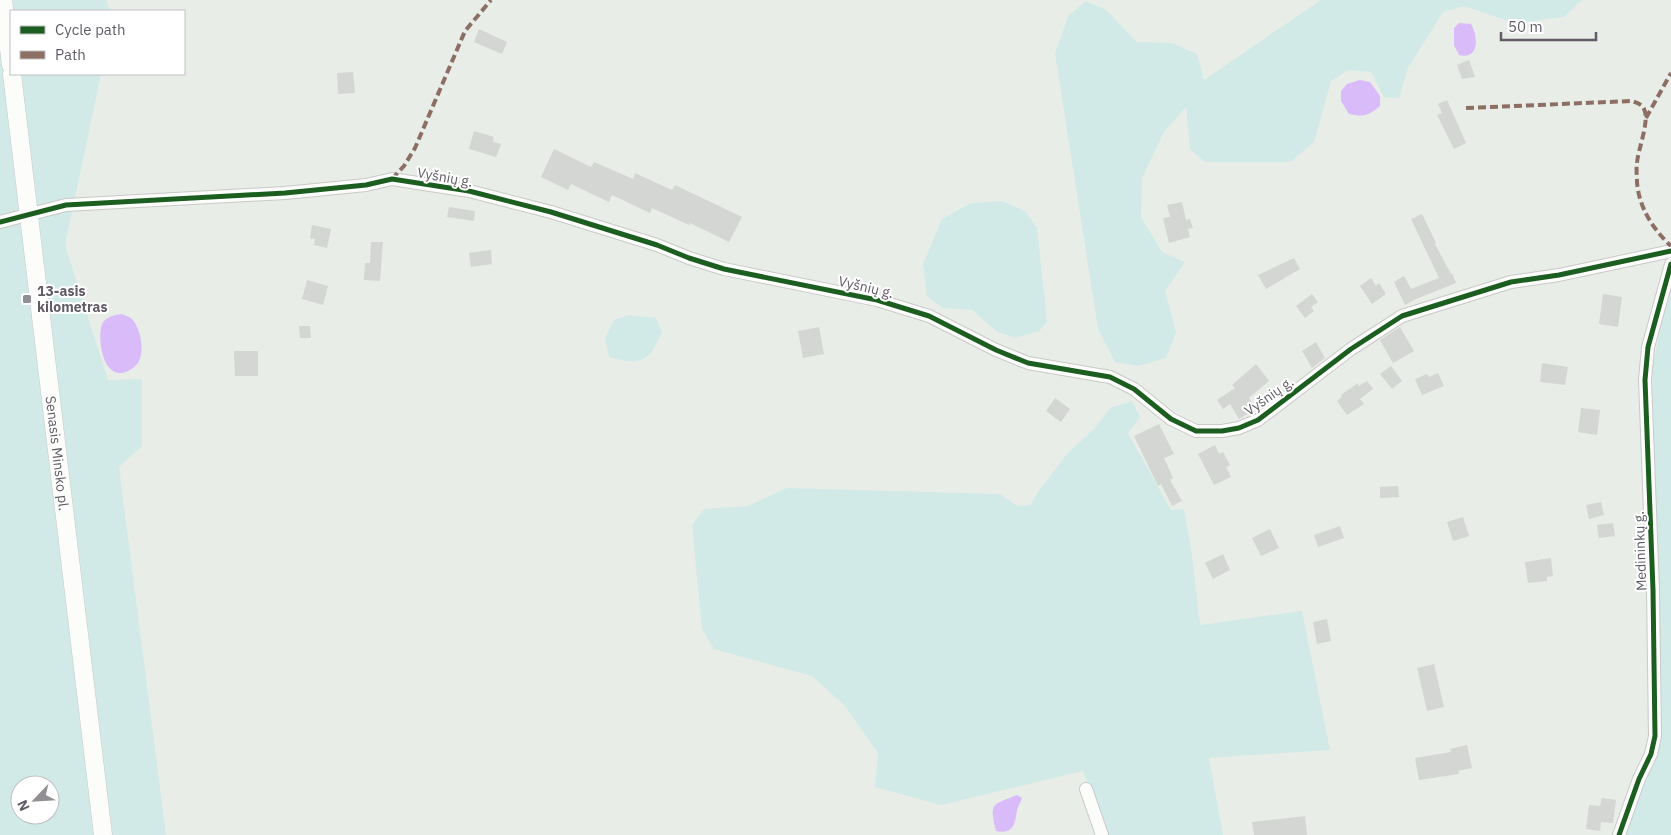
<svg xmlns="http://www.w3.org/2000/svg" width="1671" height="835" viewBox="0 0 1671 835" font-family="'IBM Plex Sans',sans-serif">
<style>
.green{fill:#d1eae8;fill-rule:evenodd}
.water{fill:#d8bbf8}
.building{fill:#d3d6d2}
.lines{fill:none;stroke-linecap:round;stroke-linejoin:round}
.street-casing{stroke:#c9c9c8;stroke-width:14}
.secondary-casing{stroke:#cacaca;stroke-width:19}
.street{stroke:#fcfcfb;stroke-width:12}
.secondary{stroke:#fcfcfb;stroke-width:18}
.quiet{stroke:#8d6e63;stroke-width:4;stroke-dasharray:8 4;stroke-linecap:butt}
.cycleway-casing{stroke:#fff;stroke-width:8}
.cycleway{stroke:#1b5e20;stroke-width:5}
.poi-dot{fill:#918f93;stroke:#fff;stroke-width:2}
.labels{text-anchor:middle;stroke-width:4;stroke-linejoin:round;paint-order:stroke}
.street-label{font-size:14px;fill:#625c66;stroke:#fff}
.poi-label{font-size:14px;font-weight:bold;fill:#625c66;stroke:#fff;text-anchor:start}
</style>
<rect width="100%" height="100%" fill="#e8ede7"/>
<path class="green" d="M0 0H106L110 11H11V74H101L65 245 108 380 142 379V446L119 467 166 835H0ZM20 785H50V815H20Z
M1321 0H1582L1564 17 1514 23 1464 6 1443 12 1408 68 1399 98 1384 97 1371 72 1349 70 1331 81 1314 142 1290 162H1205L1190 149 1186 107 1164 132 1142 178 1141 217 1162 252 1185 262 1165 291 1176 332 1166 358 1138 366 1115 362 1098 329 1055 53 1069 15 1086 1 1106 10 1137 42 1172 43 1197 54 1204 80Z
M1002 201 1025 211 1037 228 1047 322 1039 331 1015 338 996 331 972 310 943 308 927 296 923 264 942 219 971 203Z
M1671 286V835H1625L1636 797 1654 756 1662 727 1660 629 1652 459 1653 364 1663 316Z
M629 315 656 318 662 331C650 362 641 366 609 357L605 338 614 320Z
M1132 401 1140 417 1128 433 1171 510 1184 509 1192 555 1200 625 1302 611 1330 750 1209 758 1223 835H1106L1083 771 941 805 875 787 878 753 845 706 812 676 714 649 702 629 692 525 704 509 748 506 787 488 1000 494 1017 506 1030 505 1040 489 1067 454 1095 428 1110 408Z"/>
<path class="water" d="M1459 23 1471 24C1478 36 1480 60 1459 55L1454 45V28Z
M1360 80 1370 82 1380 96V106C1368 116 1364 117 1349 114L1341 101V91L1347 84Z
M122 314C125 316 129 316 132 319 141 329 145 352 138 363 135 367 131 370 126 372 100 381 96 329 104 321 109 316 115 315 122 314Z
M1017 795 1022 798C1021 802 1018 806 1017 810 1015 822 1015 835 996 831 989 803 992 805 1017 795Z"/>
<path class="building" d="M479 29 507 42 502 54 474 42Z
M1469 60 1475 77 1462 79 1457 65Z
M353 72 355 93 338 94 337 73Z
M1447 100 1466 143 1454 149 1437 115 1442 113 1438 104Z
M474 131 494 137 493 142 501 144 496 157 469 149Z
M554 149 591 167 594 162 633 179 635 173 672 190 675 185 742 217 729 242 690 223 689 225 652 208 650 213 612 195 609 202 571 184 568 190 541 177Z
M1182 202 1186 220 1190 219 1193 228 1188 229 1190 237 1169 243 1163 218 1170 217 1167 205Z
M449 207 475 211 474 221 447 217Z
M1422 214 1436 243 1435 244 1451 274 1452 273 1456 283 1416 299 1405 305 1394 282 1404 276 1411 289 1439 278 1411 219Z
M312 225 331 229 327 248 314 245 315 239 310 238Z
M371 242H383L380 281 364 280 365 263H370Z
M491 250 492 264 471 267 469 253Z
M1294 258 1300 269 1266 289 1258 275Z
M1371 278 1376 286 1379 283 1386 294 1372 304 1360 286Z
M307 280 328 286 323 305 302 299Z
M1312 294 1318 302 1311 307 1314 311 1305 318 1296 306Z
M1603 294 1622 297 1618 327 1599 324Z
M299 326H310L311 338H300Z
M819 327 824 354 803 358 798 331Z
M1400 327 1414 351 1393 363 1380 340Z
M1316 342 1325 358 1312 368 1302 351Z
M234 351H258V376H235Z
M1542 363 1568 367 1565 385 1540 382Z
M1256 364 1269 381 1249 398 1256 409 1239 419 1230 404 1223 409 1217 400 1235 388 1232 385Z
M1391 366 1402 381 1392 389 1380 374Z
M1438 373 1444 386 1422 395 1415 379 1427 374 1429 377Z
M1367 381 1373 389 1360 399 1364 404 1347 415 1337 401 1342 397 1341 395 1358 383 1359 386Z
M1055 398 1070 409 1061 422 1046 411Z
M1581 408 1600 410 1597 435 1578 432Z
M1159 424 1174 454 1164 458 1173 478 1170 480 1182 501 1172 506 1161 484 1158 486 1134 436Z
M1215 445 1219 454 1223 452 1230 465 1226 467 1231 477 1214 485 1198 454Z
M1398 486 1399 497 1380 498V487Z
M1601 502 1604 515 1589 519 1586 505Z
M1463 517 1469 536 1453 541 1447 522Z
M1613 523 1615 536 1599 538 1597 525Z
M1340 526 1344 538 1318 547 1314 535Z
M1270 529 1279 548 1261 556 1252 538Z
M1223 554 1230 570 1213 579 1205 563Z
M1551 558 1553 576 1547 577V581L1528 583 1525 562Z
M1327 619 1331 641 1317 644 1313 622Z
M1434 664 1444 707 1427 711 1417 668Z
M1467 745 1472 768 1458 771 1459 774 1419 780 1415 758 1451 752 1450 749Z
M1602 798 1616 800 1613 823 1601 822 1600 831 1586 829 1589 805 1600 806Z
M1305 816 1307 835H1254L1252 822Z"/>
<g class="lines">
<defs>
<path id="street" d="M0 222 66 205 285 193 366 185 392 179 469 191 551 212 657 245 689 258 724 269 877 300 929 316 996 350 1028 363 1110 377 1134 389 1171 419 1196 431H1222L1239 428 1258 420 1351 349 1402 316 1511 282 1559 275 1671 251
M1086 789 1102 835
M1619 835 1639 779 1651 754 1655 736 1653 590 1645 380 1648 347 1671 264"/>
<g id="secondary">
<path d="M3 0 11 65"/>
<path id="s1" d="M12 74 103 835"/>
</g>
</defs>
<use href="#street" class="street-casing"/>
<use href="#secondary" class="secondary-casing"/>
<use href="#street" class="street"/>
<use href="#secondary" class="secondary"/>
<path class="quiet" d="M1466 108 1632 101C1637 103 1642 104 1644 109 1650 121 1638 149 1637 163 1636 169 1637 176 1637 182 1639 208 1653 229 1671 246
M1646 118 1671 73
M392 179 404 166 415 148 465 31 491 0"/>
<defs>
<path id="cycleway" d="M0 222 66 205 285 193 366 185 392 179 469 191 551 212 657 245 689 258 724 269 877 300 929 316 996 350 1028 363 1110 377 1134 389 1171 419 1196 431H1222L1239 428 1258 420 1351 349 1402 316 1511 282 1559 275 1671 251
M1619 835 1639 779 1651 754 1655 736 1653 590 1645 380 1648 347 1671 264"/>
</defs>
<use href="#cycleway" class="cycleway-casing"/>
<use href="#cycleway" class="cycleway"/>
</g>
<rect class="poi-dot" x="22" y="294" width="10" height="10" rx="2.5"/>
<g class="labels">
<g class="street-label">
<text transform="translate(445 177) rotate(10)" y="5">Vyšnių g.</text>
<text transform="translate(866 287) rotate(13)" y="5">Vyšnių g.</text>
<text transform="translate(1269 396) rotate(-35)" y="5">Vyšnių g.</text>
<text dy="5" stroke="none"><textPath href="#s1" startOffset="382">Senasis Minsko pl.</textPath></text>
<text transform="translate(1640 551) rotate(-92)" y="5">Medininkų g.</text>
</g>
<g class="poi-label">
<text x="37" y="296">13-asis<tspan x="37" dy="16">kilometras</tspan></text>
</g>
</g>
<rect x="10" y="10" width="175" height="65" fill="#ffffff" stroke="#c0bec2"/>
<rect x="20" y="26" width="25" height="8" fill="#1b5e20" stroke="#c0bec2"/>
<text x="55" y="35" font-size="15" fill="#625c66">Cycle path</text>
<rect x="20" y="51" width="25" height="8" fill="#8d6e63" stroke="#c0bec2"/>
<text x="55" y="60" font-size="15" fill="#625c66">Path</text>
<g transform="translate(35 800) rotate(245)"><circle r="24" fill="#ffffff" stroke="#c0bec2"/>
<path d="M0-4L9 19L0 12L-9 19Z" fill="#918f93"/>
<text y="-8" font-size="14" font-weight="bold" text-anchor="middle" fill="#625c66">N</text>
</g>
<path d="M1501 32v8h95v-8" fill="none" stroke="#625c66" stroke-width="2.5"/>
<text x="1508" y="32" font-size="15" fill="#625c66" stroke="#ffffff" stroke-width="4" paint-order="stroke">50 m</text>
</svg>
